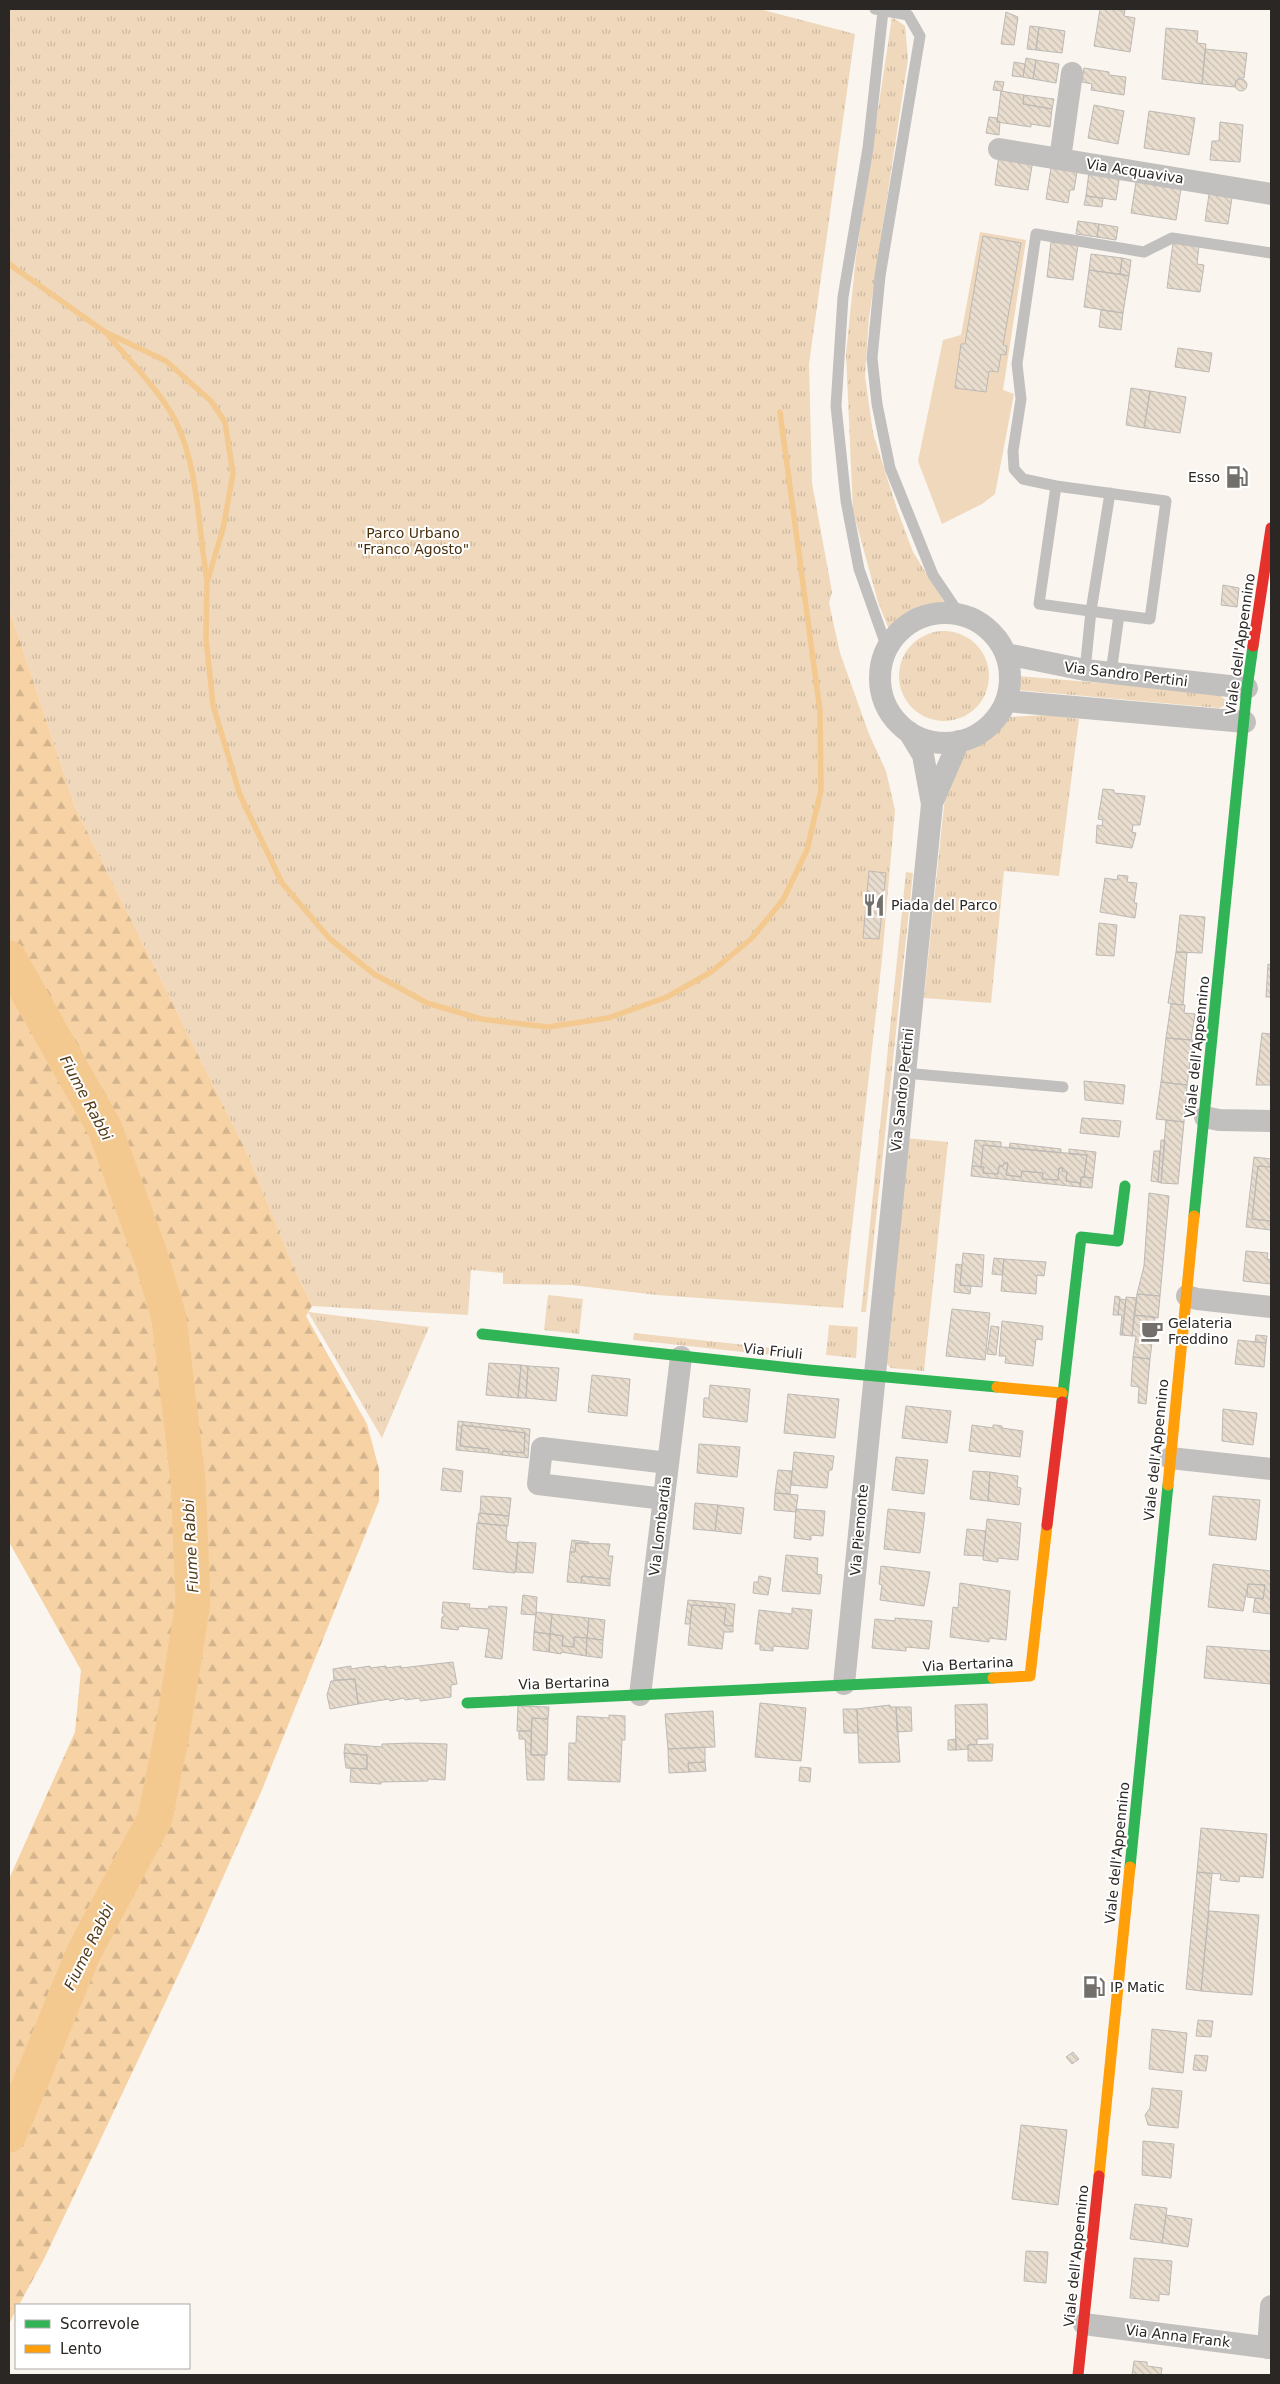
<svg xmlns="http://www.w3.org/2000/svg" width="1280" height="2384" viewBox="0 0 1280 2384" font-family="'DejaVu Sans',sans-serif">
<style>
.grass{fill:url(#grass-tufts)}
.forest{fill:url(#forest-firs)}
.garden{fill:#efd8bb}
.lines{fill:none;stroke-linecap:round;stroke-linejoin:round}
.stream{stroke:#f4c98f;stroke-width:5.5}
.river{stroke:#f4c98f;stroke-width:35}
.building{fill:url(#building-back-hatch);stroke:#bdb9b5}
.lane{stroke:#c2c0be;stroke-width:11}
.street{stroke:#c2c0be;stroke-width:22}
.fast{stroke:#30b455;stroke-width:11}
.slow{stroke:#ff9f0a;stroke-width:11}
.jam{stroke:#e5322d;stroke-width:11}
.labels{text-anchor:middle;stroke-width:4;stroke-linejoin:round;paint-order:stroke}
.street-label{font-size:14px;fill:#2a2724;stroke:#fff}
.poi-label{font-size:14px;fill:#2a2724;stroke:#fff;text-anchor:start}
.park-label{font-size:14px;fill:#48300d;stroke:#fff}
.water-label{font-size:15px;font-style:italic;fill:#533a18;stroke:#fff}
</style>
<defs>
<pattern id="grass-tufts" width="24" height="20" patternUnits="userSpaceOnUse" patternTransform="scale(1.25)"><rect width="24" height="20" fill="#efd8bb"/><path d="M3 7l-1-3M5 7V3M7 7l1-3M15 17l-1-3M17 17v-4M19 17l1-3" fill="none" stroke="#cdb9a1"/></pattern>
<pattern id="forest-firs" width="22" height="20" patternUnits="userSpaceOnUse" patternTransform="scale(1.25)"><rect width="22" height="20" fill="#f6d2a4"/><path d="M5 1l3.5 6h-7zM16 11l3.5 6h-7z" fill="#d3b48d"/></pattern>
<pattern id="building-back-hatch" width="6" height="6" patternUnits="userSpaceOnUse" patternTransform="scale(1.25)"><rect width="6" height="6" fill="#e8ddce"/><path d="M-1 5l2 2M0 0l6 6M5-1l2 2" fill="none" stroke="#c7beb1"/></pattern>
</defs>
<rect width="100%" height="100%" fill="#faf5ef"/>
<path class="grass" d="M9 9H759L855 34 809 364 812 483 832 592 829 603 840 653 869 734 886 771 895 810 882 959 843 1308 657 1295 572 1285 503 1284V1273L471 1270 468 1315 312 1306 293 1266 249 1157 75 807 9 608Z
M892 17 905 26 908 59 869 317 865 376 873 433 897 509 913 552 946 605 907 617 890 632 878 602 853 511 846 354 856 256Z
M899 676a45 45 0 1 1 90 0a45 45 0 1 1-90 0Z
M1019 676 1216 693 1230 703 1219 708 1017 690 1012 683 1014 678Z
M1048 715 1079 719 1059 876 1004 871 991 1003 924 998 945 796 964 754 1008 717Z
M906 872 913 873 866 1312H861Z
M906 1138 948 1142 924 1371 891 1368 885 1362Z
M548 1295 583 1299 579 1334 544 1330Z
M308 1312 429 1327 382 1438Z
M829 1325 858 1327 856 1358 826 1355Z
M634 1333 800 1351 799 1358 633 1340Z"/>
<path class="forest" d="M9 608 75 807 249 1157 293 1266 312 1306 306 1316 367 1424 379 1469V1501L261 1792 200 1929 44 2259 19 2305H16V2310L9 2324V1879L75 1732 81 1670 9 1542Z"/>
<path class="garden" d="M980 232 1026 240 1003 390 1014 394 995 494 982 504 942 524 918 461 943 340 961 335Z"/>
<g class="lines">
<path class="stream" d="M9 264 105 332 166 361 211 401 225 422 233 474 223 529 207 582 206 638 213 705 240 795 282 883 330 939 374 974 427 1003 481 1019 548 1027 608 1018 667 997 711 972 751 939 783 900 807 850 821 790 820 711 780 412
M107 334C129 361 161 391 176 422 199 470 198 528 207 580"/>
<path class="river" d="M9 958 105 1129 152 1260 169 1318 188 1480 193 1602 172 1734 155 1818 83 1954 9 2135"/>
</g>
<path class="building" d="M1100 9 1125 10 1124 16 1135 18 1130 52 1094 46Z
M1006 12 1018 17 1014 45 1001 44Z
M1030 26 1039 27 1036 50 1027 49Z
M1039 27 1065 31 1062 53 1036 50Z
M1166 28 1198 31 1197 43 1206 44 1202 84 1162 79Z
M1205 49 1247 53 1244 78H1239L1236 81 1235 87 1202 84Z
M1026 58 1036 60 1033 79 1023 77Z
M1036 60 1059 64 1056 83 1033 79Z
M1014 62 1025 64 1023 77 1012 76Z
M1084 68 1109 72V75L1126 77 1124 95 1091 90 1092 84 1082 82Z
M1235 85a6 6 0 1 1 12 0a6 6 0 1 1-12 0Z
M995 81 1004 82 1002 91 993 90Z
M1001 91 1024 95 1023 104 1052 109 1050 127 1031 124V127L997 122Z
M1024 95 1054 99 1052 109 1023 104Z
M1094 105 1124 111 1118 144 1088 138Z
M1149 111 1195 118 1189 155 1144 148Z
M989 117 997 118V122H1000L999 135 986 133Z
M1220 122 1243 125 1240 162 1210 160 1212 141H1219Z
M999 155 1033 160 1028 190 995 185Z
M1051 168 1077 172 1074 190H1070L1068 203 1046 199Z
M1089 172 1120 174 1116 200 1086 196Z
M1136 182 1181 189 1176 220 1131 213Z
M1210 188 1233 191 1228 224 1205 221Z
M1086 196 1103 198 1102 207 1084 205Z
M1078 221 1099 224 1097 237 1076 234Z
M1099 224 1118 227 1116 240 1097 237Z
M983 236 1021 243 1003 345 1007 346 1006 355 1001 354 998 372 989 371 986 392 955 388 961 344H965Z
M1051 242 1078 245 1073 280 1047 277Z
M1173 243 1199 246 1197 264 1204 265 1200 292 1167 288Z
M1091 254 1122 258 1120 274 1089 270Z
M1122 258 1131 260 1129 276 1120 274Z
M1089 270 1129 276 1123 313 1084 307Z
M1101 310 1123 313 1121 330 1099 327Z
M1178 348 1212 353 1209 372 1175 367Z
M1131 388 1150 391 1144 428 1126 425Z
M1150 391 1186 397 1180 433 1144 428Z
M1223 585 1239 588 1237 607 1221 605Z
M1103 789 1114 790V793L1145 796 1140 825H1133L1132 832 1136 833 1132 848 1096 843 1097 825 1102 826 1103 820 1098 819Z
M869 871 886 873 879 939 863 938Z
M1118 875 1128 876 1127 882 1137 883 1134 903H1137L1135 918 1100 912 1105 878 1117 880Z
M1180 915 1205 917 1202 953 1176 952Z
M1099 923 1117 925 1114 956 1096 955Z
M1176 952H1187L1183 1005 1168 1003Z
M1268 964 1271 965V997H1266Z
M1171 1004 1185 1005 1184 1013 1195 1014 1191 1040 1166 1038Z
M1262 1033 1271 1034V1085H1256Z
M1166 1038 1193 1040 1187 1085 1161 1082Z
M1084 1081 1125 1085 1123 1104 1085 1100Z
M1161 1082 1187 1085 1184 1122 1156 1119Z
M1082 1118 1121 1121 1119 1137 1080 1133Z
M1166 1120 1184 1122 1178 1184 1161 1183Z
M975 1140 1001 1142V1147L983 1145 981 1167 972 1166Z
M1161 1140H1165L1161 1183 1158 1182Z
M1010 1143 1061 1149V1153L1009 1148Z
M983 1145 1087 1155 1084 1177H1081V1183L1066 1181 1067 1172 1062 1171 1063 1168H1059L1058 1180 1042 1179 1043 1173 1022 1171 1021 1177 1006 1175 1008 1163H1004L1003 1166H999L998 1174 983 1173 984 1167H981Z
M1069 1149 1096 1152 1093 1178 1084 1177 1087 1155 1069 1154Z
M1154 1151H1160L1158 1182 1151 1181Z
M1254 1157 1271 1159V1167L1258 1166 1252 1219 1271 1221V1230L1246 1227Z
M1004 1163H1008L1006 1175 1021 1177 1022 1171 1043 1173 1042 1179 1058 1180 1059 1168H1063L1062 1171 1067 1172 1066 1181 1081 1183 1080 1187 971 1176 972 1166 984 1167 983 1173 998 1174 999 1166H1003Z
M1258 1166 1271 1167V1221L1252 1219Z
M1081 1177 1093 1178 1092 1188 1080 1187Z
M1149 1193 1169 1196 1160 1296 1137 1294 1144 1266Z
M1246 1251 1268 1253 1267 1259 1271 1260V1284L1243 1281Z
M963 1253 984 1255 982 1287 960 1285Z
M994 1258 1004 1259 1002 1275 992 1274Z
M1004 1259 1046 1262 1044 1276 1037 1275 1036 1294 1001 1291Z
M956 1264 962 1265 960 1285 971 1286 970 1294 954 1292Z
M1137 1294 1160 1296 1158 1318 1134 1315Z
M1115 1296 1120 1297 1118 1315H1113Z
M1126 1297 1137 1298 1132 1336 1122 1335Z
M1120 1299 1126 1300 1122 1335H1120L1122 1315H1118Z
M952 1309 990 1313 985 1360 946 1356Z
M1134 1315 1155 1317 1150 1359 1133 1357 1136 1336H1132Z
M1002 1321 1043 1326 1042 1340 1036 1339 1033 1366 1005 1363 1006 1356H999Z
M991 1326 999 1327 996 1355 987 1354Z
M1256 1335 1267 1336 1266 1343 1255 1342Z
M1238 1340 1266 1343 1264 1367 1235 1364Z
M1133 1357 1150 1359 1146 1404 1138 1403 1139 1387 1131 1386Z
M489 1363 521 1365 518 1398 486 1395Z
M521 1365 528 1366 526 1398H518Z
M528 1366 559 1368 556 1401 526 1398Z
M592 1375 630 1379 627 1416 588 1412Z
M710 1385 750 1389 747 1422 703 1417 704 1398H709Z
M788 1394 839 1399 835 1438 784 1433Z
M906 1406 951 1411 947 1443 902 1438Z
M1223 1409 1257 1413 1253 1445 1222 1441Z
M458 1421 530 1429 528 1458 502 1455 503 1451 524 1453 525 1433 462 1425 460 1446 489 1449 488 1453 456 1450Z
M462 1425 525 1433 524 1453 503 1451 502 1455 488 1453 489 1449 460 1446Z
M972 1425 993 1428V1425H996L1002 1426V1428L1023 1431 1020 1457 969 1451Z
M699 1444 740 1447 737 1477 697 1473Z
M794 1452 834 1456 832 1470H829L827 1488 791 1485Z
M896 1457 928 1460 924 1494 892 1490Z
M443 1468 463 1471 461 1492 441 1490Z
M778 1470 792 1471 790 1494 775 1493Z
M973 1471 990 1472 988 1501 970 1499Z
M990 1472 1018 1476 1017 1487 1021 1488 1019 1505 988 1501Z
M775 1493 798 1495 796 1512 774 1510Z
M481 1496 511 1498 509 1516 480 1513Z
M1213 1496 1260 1500 1256 1540 1209 1535Z
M695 1503 718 1505 715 1531 693 1529Z
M718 1505 744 1508 741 1534 715 1531Z
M796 1509 825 1511 823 1536 811 1535V1540L794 1538Z
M888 1509 925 1513 920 1553 884 1549Z
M479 1513 509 1516 508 1526 478 1523Z
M987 1519 1021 1523 1018 1560 998 1558V1562L983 1560Z
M477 1523 507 1526 506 1539 509 1542 518 1543 515 1573 473 1569Z
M967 1529 986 1531 983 1556 964 1555Z
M572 1540 589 1542V1544L576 1543 575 1552H570Z
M518 1542 536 1543 533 1573 516 1572Z
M576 1543 610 1544 608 1556H613L610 1579 582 1576 581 1583 567 1582 570 1552H575Z
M786 1555 818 1558 817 1574 822 1575 820 1594 782 1591Z
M1213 1564 1271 1571V1614L1253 1612 1255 1598 1263 1599 1265 1585 1248 1584 1243 1611 1208 1607Z
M881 1566 930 1572 924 1606 880 1600 882 1585 879 1584Z
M582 1576 610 1579V1586L581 1583Z
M759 1576 771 1578 768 1595 753 1593 754 1582H758Z
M960 1583 1010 1591 1006 1640 989 1638V1642L950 1637 953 1607 958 1608Z
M1248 1584 1265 1585 1263 1599 1247 1597Z
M523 1595 537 1597 536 1615 521 1614Z
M688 1600 735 1604 733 1626 724 1625 726 1608 692 1605 690 1624H685Z
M443 1602 470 1604 469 1608 488 1609 489 1606 507 1607 502 1659 485 1657 489 1629 459 1626 458 1630 441 1628 442 1617H444V1614L442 1613Z
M692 1605 726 1608 724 1625 733 1626V1632H724L722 1649 688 1645Z
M792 1608 812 1610 808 1649 773 1646V1651L760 1650V1644H755L759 1610 792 1614Z
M536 1612 552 1614 550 1634 534 1632Z
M552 1614 589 1618 587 1638 574 1637V1647L562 1646 563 1636 550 1634Z
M589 1618 605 1620 603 1640 587 1638Z
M895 1618 932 1621 929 1649 906 1647V1651L872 1648 875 1619 895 1621Z
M534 1632 550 1634 549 1652 533 1650Z
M550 1634 563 1636 562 1646 574 1647V1637L587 1638 586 1656 561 1652V1654L549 1652Z
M587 1638 603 1640 602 1658 586 1656Z
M1207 1646 1271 1651V1684L1204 1678Z
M453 1662 457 1684 451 1685V1697L420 1701V1698L405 1700 404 1698 390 1701 389 1699 358 1704 355 1679 334 1680 333 1669 351 1666V1669L370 1666V1668L386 1666V1668L401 1666V1668Z
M355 1679 358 1704 330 1709 327 1695 331 1681Z
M760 1703 806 1708 801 1761 755 1757Z
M987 1704 988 1739H977V1744L968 1745V1749L956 1750 955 1705Z
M890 1705V1707H896L900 1762 859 1763 857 1709Z
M518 1706 549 1707 548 1719 532 1718 531 1731H517Z
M896 1707H911L912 1731 897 1732Z
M843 1709H857L858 1733H844Z
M713 1711 715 1747 668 1749 665 1714Z
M609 1715 625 1716V1740H622L620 1782 568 1780 569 1743H576L577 1716 609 1718Z
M532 1718 548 1719 547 1755H531Z
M519 1731H531V1755H545L544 1780H527L525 1739H519Z
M956 1739V1750H948V1740Z
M414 1743 447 1744 445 1780 428 1779V1781L381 1782V1784L350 1782 351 1768 367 1769V1755L344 1753 345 1744 382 1747V1744Z
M993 1744 992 1761H968V1745Z
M705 1747V1762L688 1763 689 1772 669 1773 668 1749Z
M344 1753 367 1755V1769L346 1768Z
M705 1762 706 1771 689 1772 688 1763Z
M800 1767 811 1768 810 1782 799 1781Z
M1201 1828 1267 1834 1263 1878 1240 1876 1239 1882 1220 1880 1221 1874 1197 1872Z
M1197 1872 1212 1874 1201 1991 1186 1989Z
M1209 1911 1259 1915 1252 1995 1201 1991Z
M1198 2020 1213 2021 1211 2037 1196 2036Z
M1152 2029 1187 2033 1183 2073 1149 2069Z
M1073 2052 1079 2059 1072 2064 1066 2057Z
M1195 2055 1208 2056 1206 2071 1193 2070Z
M1152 2088 1182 2091 1178 2128 1148 2125 1145 2115 1150 2108Z
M1021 2125 1067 2130 1058 2205 1012 2199Z
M1143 2141 1174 2144 1171 2178 1142 2175Z
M1135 2204 1167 2208 1162 2243 1130 2239Z
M1166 2215 1192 2219 1188 2247 1162 2243Z
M1026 2251 1048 2252 1046 2283 1024 2281Z
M1134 2258 1172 2261 1169 2295 1159 2294V2301L1130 2298Z
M1134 2361 1147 2362V2366L1162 2368 1161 2375H1132Z"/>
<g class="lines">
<path class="lane" d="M875 9 908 15 920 36 880 276 872 358 877 404 890 468 933 575 960 615
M883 11 868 148 843 297 836 406 846 501 859 569 887 648
M1056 486 1023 479 1014 469 1013 451 1021 399 1017 364 1036 234 1144 252 1172 238 1271 253
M1085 670 1091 611 1110 493
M1111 673 1119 615 1150 619 1166 501 1056 486 1039 604 1119 615
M904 1073 1063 1087"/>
<path class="street" d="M999 149 1271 194
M1060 159 1072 73
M880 678a65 65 0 1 1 130 0a65 65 0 1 1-130 0Z
M1006 654 1085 670 1247 688
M1006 701 1245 722
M932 803 959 741
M1205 1117 1219 1120 1271 1121
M1187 1296 1197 1299 1271 1307
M1170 1458 1271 1469
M664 1499 538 1484 542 1448 668 1463
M844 1684 932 804 923 755 909 732
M640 1695 681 1357
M1084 2324 1271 2348
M1268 2348 1271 2306"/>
<path class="fast" d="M1194 1216 1247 688 1253 646
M482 1334 809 1370 997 1387
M1062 1402 1081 1237 1118 1241 1125 1186
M467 1703 993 1678
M1130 1867 1168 1485"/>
<path class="slow" d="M997 1387 1062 1393
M1168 1485 1194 1216
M993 1678 1030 1676 1047 1525
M1099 2176 1130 1867"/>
<path class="jam" d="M1253 646 1271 528
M1047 1525 1062 1402
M1078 2375 1099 2176"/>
</g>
<defs>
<symbol id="fuel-bare" viewBox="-9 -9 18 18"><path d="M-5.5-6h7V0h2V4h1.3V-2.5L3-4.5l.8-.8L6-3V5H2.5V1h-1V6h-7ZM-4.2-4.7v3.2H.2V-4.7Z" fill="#736f6b" stroke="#fff" stroke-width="2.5" paint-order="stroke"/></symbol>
<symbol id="restaurant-bare" viewBox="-9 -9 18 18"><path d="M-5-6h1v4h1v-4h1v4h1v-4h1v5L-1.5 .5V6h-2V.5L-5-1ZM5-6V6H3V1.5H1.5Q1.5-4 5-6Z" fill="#736f6b" stroke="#fff" stroke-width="2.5" paint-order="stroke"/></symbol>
<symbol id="cafe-bare" viewBox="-9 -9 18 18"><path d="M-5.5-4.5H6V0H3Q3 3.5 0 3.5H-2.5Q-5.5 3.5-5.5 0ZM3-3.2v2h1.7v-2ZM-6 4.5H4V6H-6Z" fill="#736f6b" stroke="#fff" stroke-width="2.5" paint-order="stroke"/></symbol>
</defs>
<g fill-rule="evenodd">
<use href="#fuel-bare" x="1221" y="461" width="32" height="32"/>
<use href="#restaurant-bare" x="858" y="889" width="32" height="32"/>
<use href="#cafe-bare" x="1136" y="1315" width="32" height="32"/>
<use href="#fuel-bare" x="1078" y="1971" width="32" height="32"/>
</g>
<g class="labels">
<g class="street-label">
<text transform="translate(1135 171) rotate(9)" y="5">Via Acquaviva</text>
<text transform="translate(1240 644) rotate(-82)" y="5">Viale dell'Appennino</text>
<text transform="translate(1126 674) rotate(7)" y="5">Via Sandro Pertini</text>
<text transform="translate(1197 1047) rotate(-84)" y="5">Viale dell'Appennino</text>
<text transform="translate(902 1090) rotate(-84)" y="5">Via Sandro Pertini</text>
<text transform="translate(773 1351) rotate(6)" y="5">Via Friuli</text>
<text transform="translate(1156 1450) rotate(-84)" y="5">Viale dell'Appennino</text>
<text transform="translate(660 1526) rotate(-83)" y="5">Via Lombardia</text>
<text transform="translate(859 1530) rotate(-85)" y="5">Via Piemonte</text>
<text transform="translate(968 1664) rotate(-3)" y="5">Via Bertarina</text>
<text transform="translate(564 1683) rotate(-2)" y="5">Via Bertarina</text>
<text transform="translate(1117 1853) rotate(-84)" y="5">Viale dell'Appennino</text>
<text transform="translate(1076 2256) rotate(-84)" y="5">Viale dell'Appennino</text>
<text transform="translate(1178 2336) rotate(7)" y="5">Via Anna Frank</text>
</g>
<g class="poi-label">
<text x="1220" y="482" text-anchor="end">Esso</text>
<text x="891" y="910">Piada del Parco</text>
<text x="1168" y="1328">Gelateria<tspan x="1168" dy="16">Freddino</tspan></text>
<text x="1110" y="1992">IP Matic</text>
</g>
<g class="park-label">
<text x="413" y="538">Parco Urbano<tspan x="413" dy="16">"Franco Agosto"</tspan></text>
</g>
<g class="water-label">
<text transform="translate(86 1098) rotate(62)" y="5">Fiume Rabbi</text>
<text transform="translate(191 1546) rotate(-93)" y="5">Fiume Rabbi</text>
<text transform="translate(89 1947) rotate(-64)" y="5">Fiume Rabbi</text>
</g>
</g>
<rect width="1280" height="2384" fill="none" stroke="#2a2724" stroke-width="20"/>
<rect x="15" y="2304" width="175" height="65" fill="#ffffff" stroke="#aaa9a7"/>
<rect x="25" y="2320" width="25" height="8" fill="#30b455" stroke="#aaa9a7"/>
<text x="60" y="2329" font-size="15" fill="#2a2724">Scorrevole</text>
<rect x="25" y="2345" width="25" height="8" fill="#ff9f0a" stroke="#aaa9a7"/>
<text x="60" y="2354" font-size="15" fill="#2a2724">Lento</text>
</svg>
